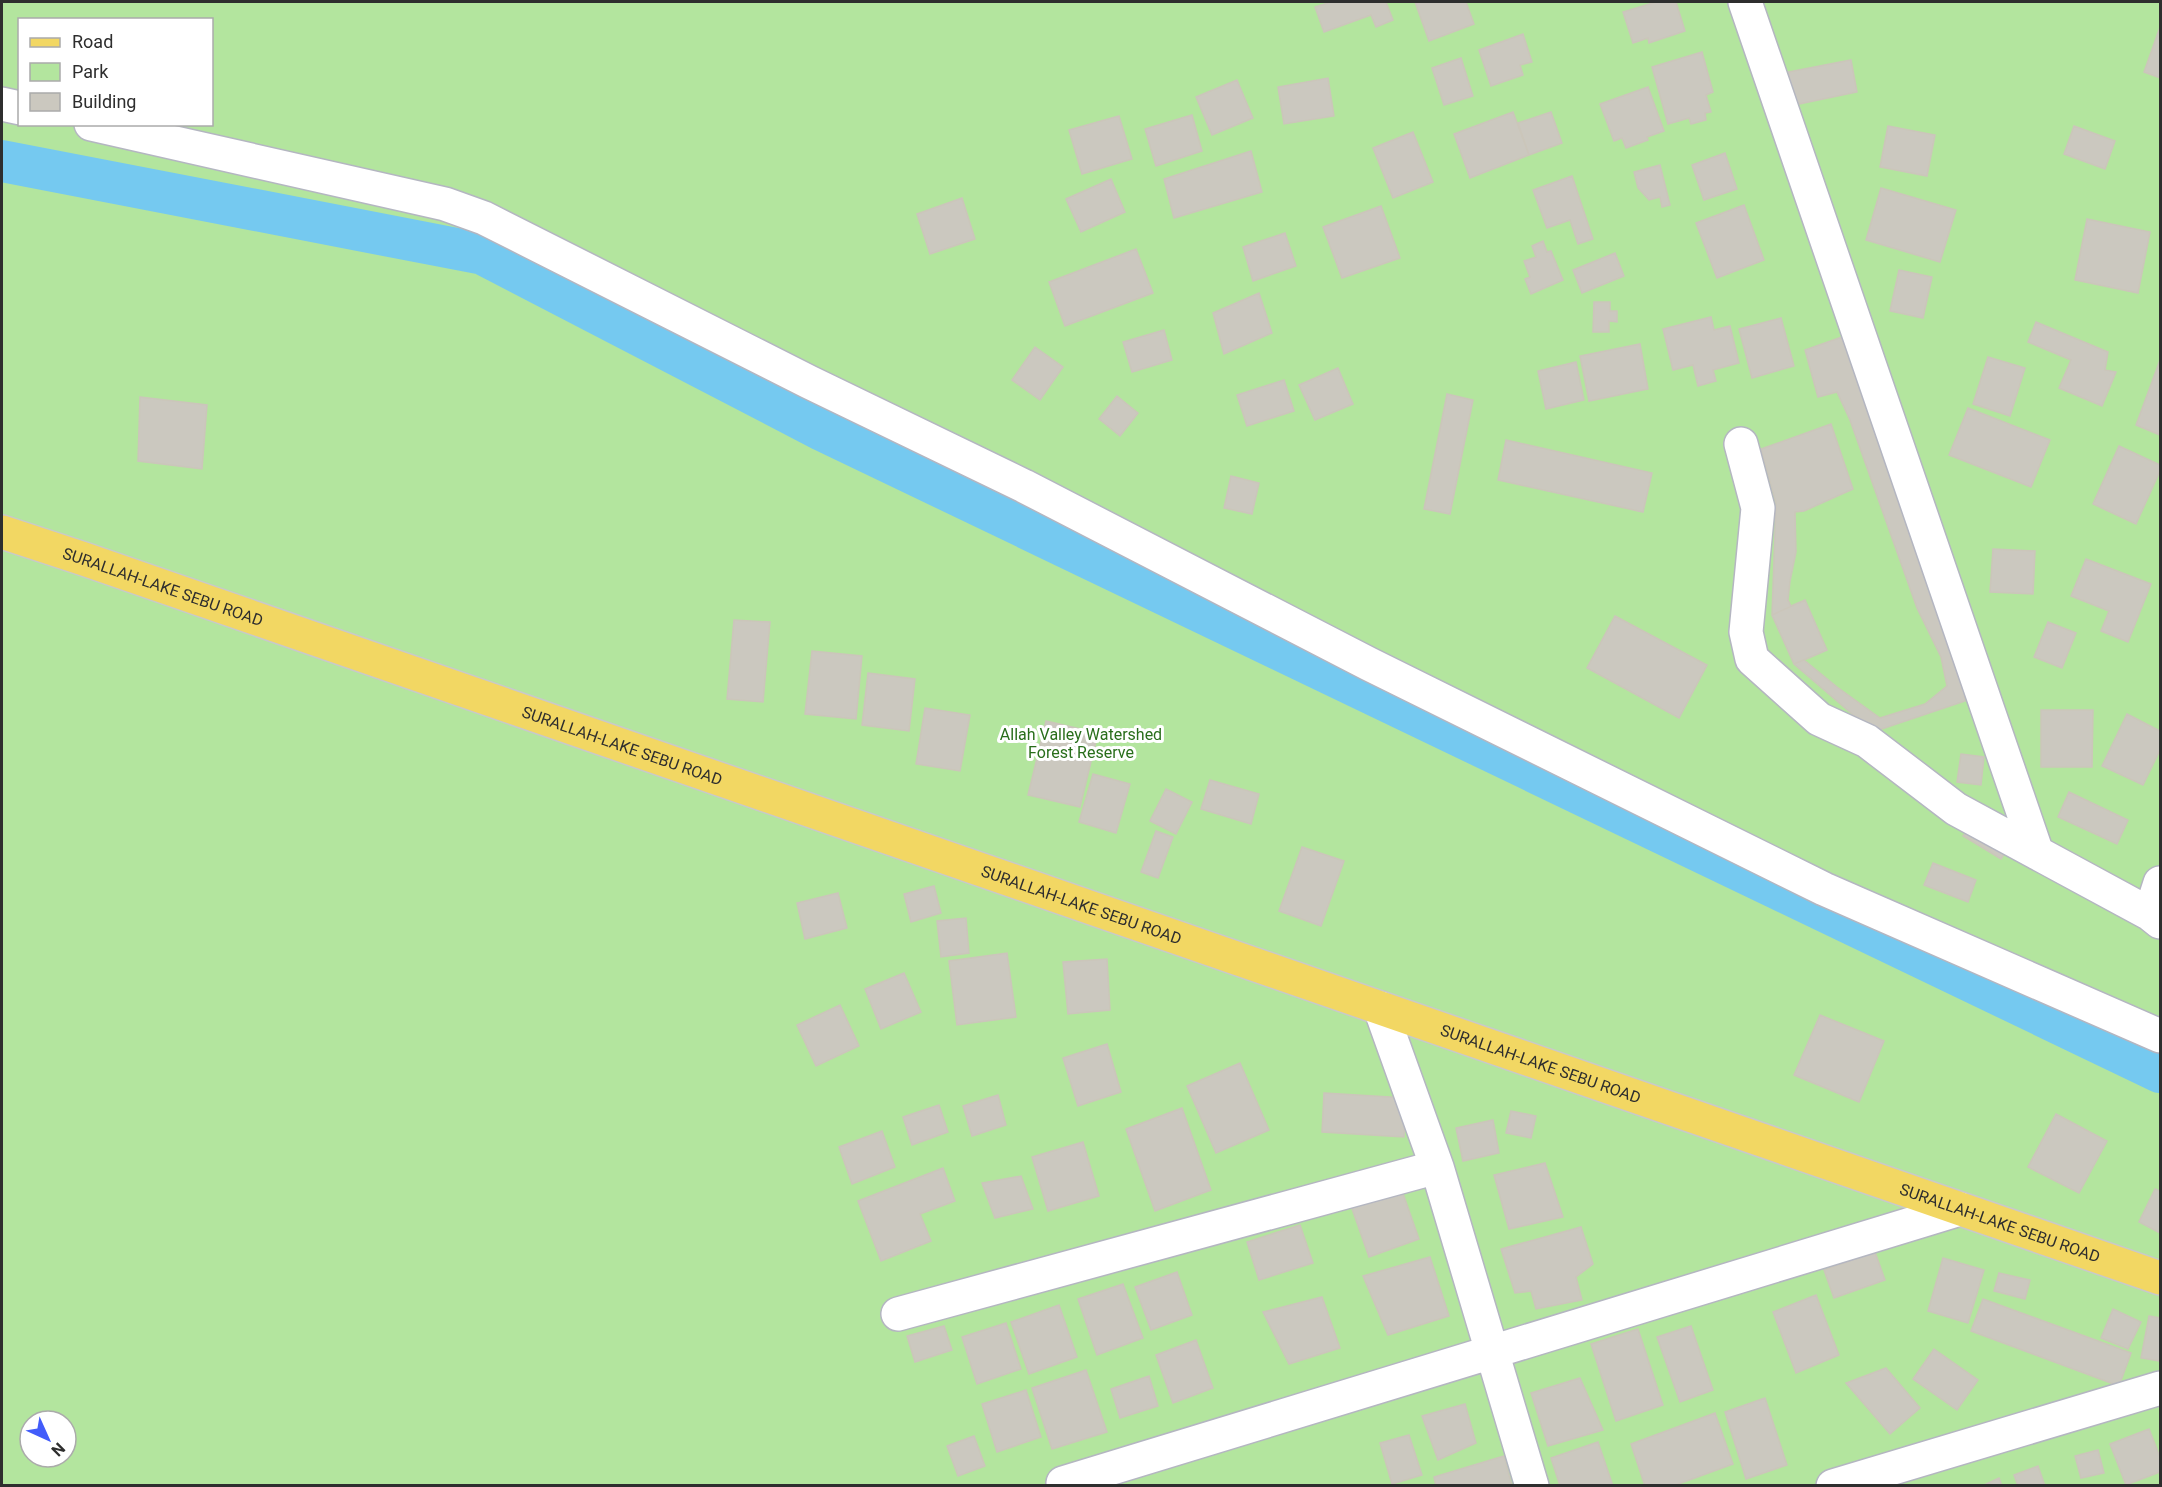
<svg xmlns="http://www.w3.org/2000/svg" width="2162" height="1487" viewBox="0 0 2162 1487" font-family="Roboto,sans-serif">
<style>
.green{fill:#b3e59e;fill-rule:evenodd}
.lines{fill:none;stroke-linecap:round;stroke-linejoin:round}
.canal{stroke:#75c9f0;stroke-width:42}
.building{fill:#cbc8bf;stroke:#cbc6ba;stroke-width:1.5}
.street-casing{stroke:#b4b6c1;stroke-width:36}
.primary-casing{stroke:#c9c9c9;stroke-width:36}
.street{stroke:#fff;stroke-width:33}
.primary{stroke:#f2d763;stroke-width:33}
.labels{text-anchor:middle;stroke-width:6;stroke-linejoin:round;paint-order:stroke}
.street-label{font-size:16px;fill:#2e2e2e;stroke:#fff}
.park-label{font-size:16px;fill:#296e1b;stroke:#fff}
</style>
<rect width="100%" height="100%" fill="#efeae1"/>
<path class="green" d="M2 2H2160V1485H2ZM20 20H212V124H20ZM30 1421H66V1457H30Z"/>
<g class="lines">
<path class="canal" d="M2 161 483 254 822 430 2160 1072"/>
</g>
<path class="building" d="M1331 2H1386L1393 20 1376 27 1371 15 1324 32 1315 7Z
M1415 2H1466L1474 24 1429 41Z
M1656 2H1676L1685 31 1649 43 1648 38 1633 43 1623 12Z
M2160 27V78L2144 72Z
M1523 34 1532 62 1520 65 1523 75 1491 86 1479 50Z
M1702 52 1713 92 1706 95 1711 112 1705 113 1706 120 1691 124 1689 118 1668 124 1652 67Z
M1461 58 1473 96 1444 105 1432 68Z
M1851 60 1857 92 1794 105 1788 72Z
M1328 78 1334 116 1284 124 1278 87Z
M1237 80 1253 118 1212 135 1196 97Z
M1648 87 1664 131 1647 137 1648 140 1626 148 1622 138 1614 141 1600 104Z
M1513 112 1529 155 1470 178 1454 134Z
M1551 112 1562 143 1529 155 1518 123Z
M1192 115 1202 151 1156 166 1145 129Z
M1119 116 1132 159 1082 174 1069 130Z
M1888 126 1935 135 1927 176 1880 167Z
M2074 126 2115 141 2105 169 2064 154Z
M1413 132 1433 182 1393 198 1373 148Z
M1251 151 1262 192 1174 218 1164 179Z
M1725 153 1737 189 1704 200 1692 165Z
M1660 165 1670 205 1662 207 1660 197 1649 200 1638 188 1634 172Z
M1572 176 1593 239 1578 244 1570 220 1547 228 1533 190Z
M1111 179 1125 212 1081 232 1066 199Z
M1881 188 1956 210 1940 262 1866 240Z
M962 198 975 239 930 254 917 214Z
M1744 205 1764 260 1717 278 1696 223Z
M1381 206 1400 258 1342 278 1323 227Z
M2087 219 2150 232 2138 293 2075 280Z
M1285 233 1296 266 1253 281 1243 247Z
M1543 241 1547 252 1551 251 1563 280 1531 294 1525 279 1530 277 1524 261 1536 257 1532 246Z
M1136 249 1153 293 1065 326 1049 282Z
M1615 253 1624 276 1582 293 1573 270Z
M1899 270 1932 277 1923 318 1890 311Z
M1259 293 1272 333 1224 354 1213 313Z
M1594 302H1610V311H1617V322L1609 321V332H1593Z
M1711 317 1714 330 1730 326 1739 363 1713 370 1716 381 1698 386 1693 365 1673 370 1663 329Z
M1781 318 1794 366 1752 378 1739 329Z
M2036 322 2108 352 2105 370 2116 372 2102 406 2059 388 2071 360 2028 342Z
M1164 330 1172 360 1132 372 1123 342Z
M1842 337 1914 533 1962 672 1965 701 1873 732 1794 664 1772 615 1776 503 1761 449 1831 424 1853 489 1804 511 1795 512 1796 552 1790 581 1788 600 1791 606 1805 600 1827 650 1804 660 1837 687 1880 718 1925 704 1947 686 1941 657 1917 608 1850 420 1837 392 1818 397 1805 350Z
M1640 344 1648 389 1589 401 1580 356Z
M1035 347 1063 367 1040 400 1012 380Z
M1988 357 2025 368 2010 416 1973 404Z
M2160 360V435L2136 425Z
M1576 362 1584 400 1546 409 1538 371Z
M1338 368 1353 404 1315 420 1299 385Z
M1284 380 1294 411 1247 426 1237 395Z
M1447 394 1473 400 1450 514 1424 509Z
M1117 396 1138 413 1120 436 1099 419Z
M140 397 207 405 202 469 138 461Z
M1968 408 2050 440 2031 487 1949 455Z
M1506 440 1652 473 1643 512 1498 480Z
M2119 446 2160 465V471L2136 524 2093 504Z
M1231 476 1259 483 1252 514 1224 508Z
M1993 549 2035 551 2033 594 1990 592Z
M2086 559 2151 584 2128 642 2101 631 2109 611 2071 596Z
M1805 600 1827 650 1794 664 1772 615Z
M1615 616 1707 665 1679 718 1587 668Z
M734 620 770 622 763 702 727 699Z
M2048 622 2076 633 2062 668 2034 657Z
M812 651 862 656 856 719 805 714Z
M868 673 915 679 909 731 862 725Z
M925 708 970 715 960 771 916 764Z
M2041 710H2093L2092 767H2041Z
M2127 714 2160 731V750L2143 785 2102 766Z
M1046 721 1098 733 1080 807 1028 795Z
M1961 754 1984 757 1981 785 1957 782Z
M1093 774 1130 784 1116 833 1079 822Z
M1210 780 1259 794 1251 824 1201 809Z
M1166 789 1192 802 1176 834 1150 821Z
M2069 792 2128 820 2117 844 2058 817Z
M1973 827 2008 848 2001 859 1963 836Z
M1156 831 1173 837 1158 878 1141 872Z
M1302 847 1344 861 1321 926 1279 911Z
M1933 863 1976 880 1968 902 1924 885Z
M934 886 941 913 911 922 904 894Z
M838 893 847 928 805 939 797 903Z
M966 918 969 953 941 957 937 921Z
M1007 953 1016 1017 957 1025 949 961Z
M1107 959 1110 1010 1068 1014 1063 962Z
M904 973 921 1012 881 1029 865 989Z
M840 1005 859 1046 816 1066 797 1025Z
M1820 1015 1884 1041 1859 1102 1794 1075Z
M1107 1044 1121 1092 1078 1106 1063 1058Z
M1240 1063 1269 1130 1216 1153 1187 1086Z
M1324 1093 1406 1098 1404 1137 1322 1132Z
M998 1095 1006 1125 972 1136 963 1106Z
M939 1105 948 1132 912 1145 903 1117Z
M1182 1108 1211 1190 1155 1211 1126 1129Z
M1511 1111 1536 1116 1531 1138 1506 1133Z
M2056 1114 2107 1141 2079 1193 2028 1167Z
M1493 1120 1499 1153 1463 1161 1456 1128Z
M882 1131 895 1167 852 1184 839 1147Z
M1083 1142 1099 1196 1048 1211 1032 1157Z
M1545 1163 1563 1217 1509 1229 1494 1175Z
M943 1168 955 1201 920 1214 931 1241 881 1261 858 1201Z
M1021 1176 1033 1209 995 1218 982 1183Z
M1400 1185 1419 1239 1369 1257 1350 1203Z
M2155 1189 2160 1191V1233L2139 1222Z
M1300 1225 1313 1263 1259 1280 1247 1242Z
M1581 1227 1593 1264 1576 1277 1582 1300 1536 1309 1531 1291 1515 1293 1501 1249Z
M1875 1252 1885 1280 1834 1298 1824 1270Z
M1430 1257 1449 1316 1388 1335 1363 1276Z
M1943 1258 1984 1270 1968 1323 1928 1311Z
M1177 1272 1192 1315 1151 1330 1135 1287Z
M1999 1273 2030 1280 2025 1299 1994 1291Z
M1123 1284 1143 1338 1097 1355 1078 1299Z
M1816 1295 1839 1355 1796 1373 1773 1312Z
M1322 1297 1340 1348 1289 1364 1263 1312Z
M1983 1299 2131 1353 2119 1386 1971 1331Z
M1059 1305 1077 1357 1029 1374 1011 1322Z
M2113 1309 2141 1322 2128 1349 2101 1338Z
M2149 1316 2160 1318V1361L2141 1358Z
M1006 1323 1021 1369 977 1384 962 1337Z
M944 1326 952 1350 915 1362 907 1336Z
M1691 1326 1713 1390 1680 1402 1657 1337Z
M1638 1329 1663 1405 1616 1421 1591 1344Z
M1196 1340 1213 1388 1173 1403 1156 1355Z
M1934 1349 1978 1380 1957 1410 1913 1379Z
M1886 1368 1920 1408 1890 1434 1846 1383Z
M1086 1370 1107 1432 1052 1449 1032 1388Z
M1149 1376 1158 1406 1120 1418 1111 1389Z
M1580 1378 1603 1430 1548 1446 1531 1393Z
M1026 1390 1041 1437 997 1452 982 1404Z
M1765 1398 1787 1465 1746 1479 1725 1412Z
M1465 1404 1476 1443 1438 1460 1422 1416Z
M1715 1413 1733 1464 1673 1486H1645L1631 1444Z
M2149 1429 2160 1457V1472L2126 1485 2110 1444Z
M1409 1435 1422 1475 1392 1484 1380 1443Z
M974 1436 985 1466 958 1476 947 1446Z
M1598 1442 1613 1486H1560L1551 1458Z
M2098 1450 2104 1473 2081 1478 2075 1456Z
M1504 1456 1512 1486H1436L1434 1477Z
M2038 1466 2045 1486H2018L2014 1475Z
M1999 1478 2002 1486H1982Z"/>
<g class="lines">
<defs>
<path id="street" d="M1745 2 2037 853
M2 104 20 108
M91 124 445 204 484 218 809 382 1024 486 1369 664 1824 889 2160 1036
M1741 444 1758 508 1746 632 1752 659 1819 719 1867 741 1956 809 2150 914 2160 922
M2150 914 2160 883
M1380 1008 1437 1167 1532 1486
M898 1314 1437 1167
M1063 1483 1960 1209
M1833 1486 2160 1388"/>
<g id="primary">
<path id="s1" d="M2 532 84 559 2160 1278"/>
</g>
</defs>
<use href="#street" class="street-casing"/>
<use href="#primary" class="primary-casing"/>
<use href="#street" class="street"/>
<use href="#primary" class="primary"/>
</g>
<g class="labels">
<g class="street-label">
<text dy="6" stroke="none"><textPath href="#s1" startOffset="170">SURALLAH-LAKE SEBU ROAD</textPath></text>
<text dy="6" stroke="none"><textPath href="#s1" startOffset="656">SURALLAH-LAKE SEBU ROAD</textPath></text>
<text dy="6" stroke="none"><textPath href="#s1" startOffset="1142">SURALLAH-LAKE SEBU ROAD</textPath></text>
<text dy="6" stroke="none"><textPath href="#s1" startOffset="1628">SURALLAH-LAKE SEBU ROAD</textPath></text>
<text dy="6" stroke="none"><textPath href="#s1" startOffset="2114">SURALLAH-LAKE SEBU ROAD</textPath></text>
</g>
<g class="park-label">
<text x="1081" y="740">Allah Valley Watershed<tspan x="1081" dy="18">Forest Reserve</tspan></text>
</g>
</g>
<rect width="2162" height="1487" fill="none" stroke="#2e2e2e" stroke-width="6"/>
<rect x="18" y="18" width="195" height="108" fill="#ffffff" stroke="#ababab" stroke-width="1.5"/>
<rect x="30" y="38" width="30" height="9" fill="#f2d763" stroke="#ababab" stroke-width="1.5"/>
<text x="72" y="48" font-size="18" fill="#2e2e2e">Road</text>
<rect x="30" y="63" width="30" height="18" fill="#b3e59e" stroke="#ababab" stroke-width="1.5"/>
<text x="72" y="78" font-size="18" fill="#2e2e2e">Park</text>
<rect x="30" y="93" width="30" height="18" fill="#cbc8bf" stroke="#ababab" stroke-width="1.5"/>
<text x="72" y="108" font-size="18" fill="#2e2e2e">Building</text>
<g transform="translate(48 1439) rotate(135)"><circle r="28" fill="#ffffff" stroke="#ababab" stroke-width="1.5"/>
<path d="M0-4.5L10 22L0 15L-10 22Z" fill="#425cfa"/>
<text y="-9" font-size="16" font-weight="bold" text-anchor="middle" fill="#2e2e2e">N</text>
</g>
</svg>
